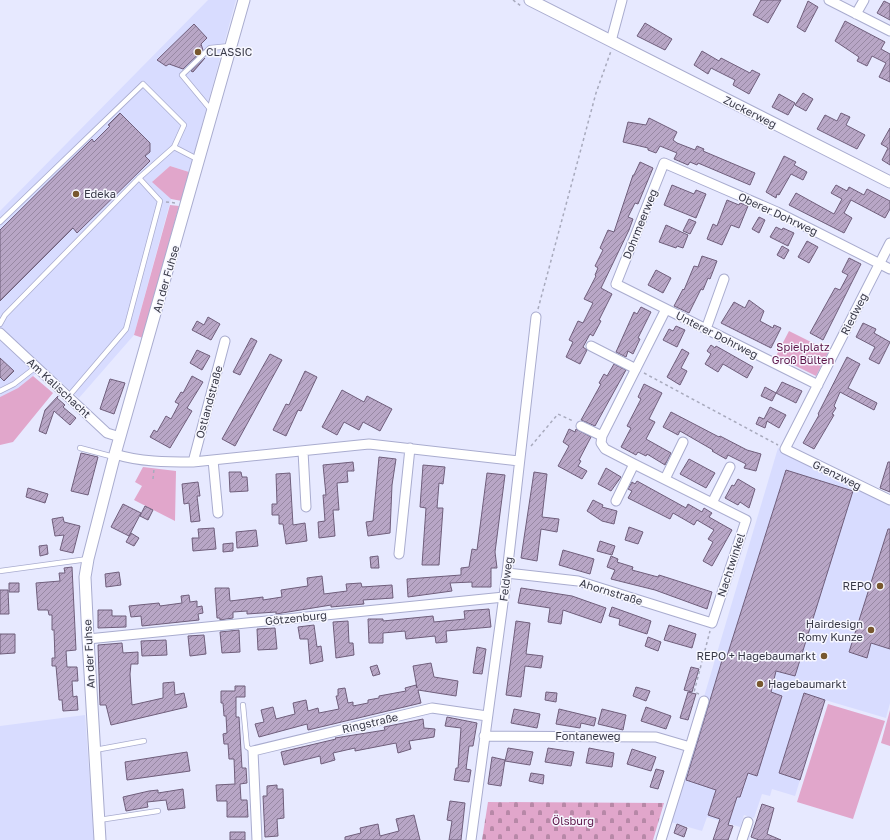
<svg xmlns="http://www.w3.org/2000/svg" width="890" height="840" viewBox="0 0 890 840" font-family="'Golos Text',sans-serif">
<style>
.built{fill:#d8dcff}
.green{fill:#e1a6cb}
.cemetery{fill:url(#cemetery-stones)}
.building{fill:url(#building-hatch);stroke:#6f5e7b}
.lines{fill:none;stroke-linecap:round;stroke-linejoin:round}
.service-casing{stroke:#a9accf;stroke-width:6}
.minor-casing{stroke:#a9accf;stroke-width:11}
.tertiary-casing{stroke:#a9accf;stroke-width:13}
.path{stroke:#a8aabd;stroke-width:1.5;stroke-dasharray:3 3;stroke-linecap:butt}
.service{stroke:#fff;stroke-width:4.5}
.minor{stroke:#fff;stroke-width:9}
.tertiary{stroke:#fff;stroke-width:11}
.poi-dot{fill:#78582e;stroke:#f7f7ff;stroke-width:1.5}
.labels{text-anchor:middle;stroke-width:3;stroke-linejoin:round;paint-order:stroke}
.poi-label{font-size:11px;fill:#383947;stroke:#f7f7ff;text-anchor:start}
.street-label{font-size:11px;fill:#383947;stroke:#f7f7ff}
.park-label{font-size:11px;fill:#5d1549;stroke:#f7f7ff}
</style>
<defs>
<pattern id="cemetery-stones" width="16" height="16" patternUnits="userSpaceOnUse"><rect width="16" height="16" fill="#e1a6cb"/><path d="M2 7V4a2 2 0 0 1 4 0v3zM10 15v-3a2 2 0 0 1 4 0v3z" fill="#b788a7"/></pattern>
<pattern id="building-hatch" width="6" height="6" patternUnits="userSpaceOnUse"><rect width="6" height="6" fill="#b8a6c6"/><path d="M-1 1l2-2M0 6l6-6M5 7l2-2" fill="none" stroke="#9788a3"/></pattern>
</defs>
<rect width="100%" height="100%" fill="#e7e9ff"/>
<path class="built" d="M208 0H236L189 172 170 166 153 181 171 199 134 335 79 398 44 367 18 388 0 397V211Z
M778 448 890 502V703L886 718 825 700 795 796 772 789 770 796 762 794 754 818 744 815 740 827 707 817 702 831 667 821Z
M85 715 94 840H0V726Z"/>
<path class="green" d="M170 166 189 172 182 201 171 199 152 182Z
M170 205 179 206 143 338 134 335Z
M789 331 829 351 816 376 776 356Z
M33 376 53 393 13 442 0 445V397L18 388Z
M143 467 176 471 175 521 134 500 142 486 135 482Z
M828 704 885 721 853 819 797 802Z
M890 710V746L881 743Z"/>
<path class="cemetery" d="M488 802 664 803 653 840H482Z"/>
<path class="building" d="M761 0H781L768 23 753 15Z
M808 1 818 7 805 32 797 27Z
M884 1 890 4V20L877 13Z
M845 21 885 42 881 49 890 54V82L879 77 886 63 872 56 867 66 857 61 859 57 835 41Z
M645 23 672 39 665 50 637 36Z
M194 24 207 38 201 44 203 50 183 69 169 64 166 66 157 60Z
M702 51 719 61 721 58 750 73 752 70 760 74 749 94 733 85 735 80 711 68 708 74 694 65Z
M205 58 193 72 191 71Z
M803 93 813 99 806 111 795 105Z
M779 94 795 103 788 115 772 107Z
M120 113 150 143V152L145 156 150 161 77 233 73 228 0 301V230L92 139 94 142 110 126 108 125Z
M841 113 850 117 846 125 865 135 857 149 817 129 825 115 837 121Z
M649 118 677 132 673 140 677 143 695 150 697 146 704 149 703 151 755 173 750 185 698 163 697 165 690 162 688 165 674 159 677 153 660 146 656 153 648 150V148L623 142 628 122 646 125Z
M890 128V165L882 160 888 148 881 144Z
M784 156 796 162 794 165 807 172 803 180 791 174 779 195 777 194 776 198 766 192Z
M640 162 653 168 638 204 635 203 628 217 633 219 629 230 601 288 612 294 599 320 601 321 593 336 590 334 583 347 587 350 580 364 566 357 573 342 569 340 578 321 583 323 593 303 584 299 596 276 595 275 598 268 595 266 603 250 600 248 608 230 614 232 633 175H634Z
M672 185 694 194 696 190 706 194 696 218 664 205Z
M836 185 847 191 849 187 864 195 867 189 890 201V209L885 218 851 200 844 213 852 218 844 233 789 205 796 193 834 214 842 199 831 193Z
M727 200 739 205 740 203 748 206 739 228 731 225 722 245 707 239 713 224 717 226Z
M759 217 765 220 759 233 752 229Z
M689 219 696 222 690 234 683 231Z
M666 225 688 235 683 248 677 246 676 248 659 242Z
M776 227 782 230 783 228 794 233 788 246 770 237Z
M807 241 818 247 809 263 798 257Z
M782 246 789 250 784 259 777 255Z
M702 256 717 261 710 279 708 278 703 290 701 289 689 313 674 306 683 289 684 290 694 266 698 267Z
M849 258 861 264 823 340 810 333 835 288 840 290 848 275 842 272Z
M656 270 671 278 663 293 648 285Z
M749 300 764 311 760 321 773 328 774 325 781 328 771 348 721 323 734 302 745 308Z
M641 307 651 312 638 338 640 339 633 354 628 351 626 357 616 352 634 312 637 314Z
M208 317 220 324 211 340 192 330 197 321 204 325Z
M863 323 876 329 874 333 890 342 879 364 869 359 875 347 856 337Z
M676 326 685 330 677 347 663 340 669 329 673 331Z
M251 338 257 341 240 375 233 372Z
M711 345 715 348 716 346 753 367 747 378 723 364 718 372 705 364 711 354 707 351Z
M682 349 689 353 681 368 687 371 680 385 667 377Z
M197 350 210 356 202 370 190 363Z
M270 354 282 360 235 446 222 439Z
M847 357 860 364 848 388 877 403 874 410 840 392 834 406 836 408 832 414 834 415 814 449 803 443 819 415 818 414Z
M0 358 14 371 4 381 0 377Z
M614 364 626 370 595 426 581 420 601 384 599 383 604 374 607 376Z
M305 371 317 377 301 411 298 410 286 436 273 430 286 404 289 405Z
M192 376 203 382 187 408 192 411 170 448 150 437 154 430 157 432 166 416 171 419 179 404 175 402 181 392 183 393Z
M110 379 125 383 114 414 100 409Z
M782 382 802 391 796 403 776 393Z
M644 384 662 393 649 419 655 422 646 439 671 453 665 465 647 454 646 456 638 452 636 455 621 447 631 428 627 426 641 399 638 397Z
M765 387 776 393 772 401 761 396Z
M342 390 364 402 367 396 392 409 380 431 363 422 359 430 344 422 337 435 322 427Z
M58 396 57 398 65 405 63 407 76 418 70 425 54 411 46 434 39 431 45 410Z
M770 407 786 415 779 428 767 421 765 428 756 424 759 417 764 419Z
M671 412 719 437 720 436 747 450 761 454 756 471 744 468 746 464 728 455 726 459 712 451 713 450 680 431 678 435 663 427Z
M569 429 575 432 576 429 591 437 579 460 581 461 578 466 587 471 582 479 558 466 569 446 563 442Z
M81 453 98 457 88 495 71 491Z
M379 457 396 459 392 485 390 533 368 536 366 522 373 521Z
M689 459 715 473 706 488 680 474Z
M353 462 354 471H347L348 482 337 483 339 510H333L335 536 319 538 318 522 325 521 323 495H326L323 465Z
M888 462H890V492L880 488Z
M423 465 445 467 443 484 439 483 437 508H443L439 565H422L426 508 420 507Z
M606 468 621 477 611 491 598 484Z
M786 470 853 491 795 676 776 671 771 692 782 696 757 776 748 773 740 797H737L728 825 733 826 728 840H713L720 819 708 815 716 790 686 780 723 657 727 656Z
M229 472H241L242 477H247L248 491 230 492Z
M534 472 547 474 542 517 559 519 557 532 541 529 537 561 521 558Z
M290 473 293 525 305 523 307 541 286 544 283 524H279V515H272V504H277L276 474Z
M487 473 505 475 495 552 497 568H491V587H472V582L450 583 452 591 408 597 407 579 461 575V568L469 567 472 549 477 550Z
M738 479 755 489 749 508 740 502 738 505 725 498 732 485 734 486Z
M637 481 686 508 688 504 702 512 704 508 712 513 709 517 732 530 712 566 703 561 713 542 708 539 714 530 697 520 694 525 673 513 670 519 628 498 632 491 628 489 632 482 635 484Z
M198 482 200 496H197L200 521 191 522 189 503 184 504 182 484Z
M28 488 48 494 45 503 26 497Z
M593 500 603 505 602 507 617 511 614 524 602 521 587 511Z
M123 504 141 513 129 536 111 527Z
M145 506 153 510 148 520 140 516Z
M63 517 64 522 80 526 73 553 60 550 64 535 55 536 52 519Z
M629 527 643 532 638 544 625 540Z
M214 528 216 549 193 551 192 538H199L198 529Z
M888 529H890V649L871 643 867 658 849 652Z
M256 530 258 546 237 548 236 532Z
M131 533 139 538 134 546 126 542Z
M600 541 615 546 612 555 597 551Z
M233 543V551L223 552V544Z
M47 545 48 554 40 556 39 546Z
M563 550 594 559 590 574 559 565Z
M378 556 379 568H371L370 557Z
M611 556 618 559 617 562 633 567 632 570 658 577 659 575 712 592 707 609 655 590 611 579 615 570 607 567Z
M72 567 76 650 66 651 67 667H77L78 681H72L73 697 77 696 78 710 63 711 62 700H59L56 666H52V658H55L54 630H52V615H49L48 610H38L36 583 60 581 59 573H65L64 568Z
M119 572 121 585 106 587 105 574Z
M322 576 324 594 347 591 346 584 361 583 362 587 392 585 393 598 363 600 364 604 331 607V605L276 614V612L247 614V611L233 612V618L220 620V618H217L215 588H229L230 601 263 597V600L282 597 281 590 308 586 307 578Z
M9 583H19V592H9Z
M521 588 572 596 606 608 601 623 563 610 561 624 548 622 550 608 518 603Z
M0 590H8L9 614H0Z
M189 595 190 602 197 601V607L202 606 203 613 198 614 199 620 142 626 141 616 131 617 129 606 159 603 160 606 182 603 181 596Z
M612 607 651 621 647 634 619 625 620 619 609 616Z
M489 609 491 627 446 631 447 642 436 643 435 636 406 639 405 631 383 633V643H369L368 619H383V621L433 616 434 622 465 619 464 611Z
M98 610H112V616H126V627L98 628Z
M348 621 349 643H353L354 655 336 658 333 622Z
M516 621 530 623 526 654 543 656 541 668 525 666 521 697 506 695Z
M314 625 317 647 321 646 323 661 310 664 308 639H300L298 627Z
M669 625 696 634 692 648 664 640Z
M275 628 277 649 258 650 257 629Z
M239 630 240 652 222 653 220 632Z
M0 634H15V653L0 654Z
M204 635 206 654 190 656 188 636Z
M648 637 661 642 658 651 645 646Z
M166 640 167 655 142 656 141 641Z
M122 643 123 653 138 652V664H131L130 674 132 705 163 698V683L174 682 175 695 184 693 187 707 111 725 106 705H100L98 645Z
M477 647 486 649 482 674 473 673Z
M431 663 434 677 458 681 456 696 418 690 421 703 308 730 307 724 259 737 255 724 264 722 261 710 273 707 276 719 295 714 293 703 306 700 308 711 318 708 319 713 339 709 336 696H338V689L345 688 348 703 353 702V706L368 703V700L379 698V696L406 691 405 688 416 685 417 688 413 666Z
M377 665 380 674 373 676 370 667Z
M691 667 699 669 692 692 684 690Z
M235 686H245V697H236V717H239L242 768H246L247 783 240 784 241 800H247L248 817H227V801H217L216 785 235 784 234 759H229L228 744H224L223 734 227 733 226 716H224L223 703H221V691H235Z
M636 687 650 691 646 701 633 696Z
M546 692 557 693 556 702 545 700Z
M688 692 696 694 688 720 680 718Z
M804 693 825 700 800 780 779 773Z
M646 707 671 716 666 729 641 721Z
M514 709 540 714 537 728 511 723Z
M559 709 596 718 594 726 581 723 580 728 556 724Z
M602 709 626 715 623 730 598 724Z
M447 717 477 723 473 746H469L466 769 471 770 469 782 454 780 456 768H458L461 728 445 726Z
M423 719 424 728 435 729 434 737 409 741 411 749 398 753 396 743 355 751V748L333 753 335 760 321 764 320 756 284 765 281 752 336 739 335 738 385 730 384 727Z
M508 748 533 752 530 765 505 761Z
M548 748 574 752 571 766 545 762Z
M589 748 614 753 612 767 586 763Z
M632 749 656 757 651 771 627 764Z
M187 752 190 771 127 780 125 762Z
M492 757 505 760 501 786 488 784Z
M656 769 664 771 658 789 650 787Z
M531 773 544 775 543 784 529 781Z
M277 785V789H283L284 818 277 819 278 836 265 837 263 796H267V786Z
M183 789 185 808 168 810 166 800 147 802 148 807 126 811 123 797 149 791 158 790V793Z
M450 801 465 803 461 840H449L452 821 447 820Z
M762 804 774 808 767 834 781 840H759L751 837Z
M414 815 420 840H345V837L361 833 360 828 378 824 380 836 399 831 396 819Z
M677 824 687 828 684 837 674 833Z
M230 832H245V840H230Z"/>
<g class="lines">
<defs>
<path id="service" d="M211 110 182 75 210 48 230 46
M0 222 143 84 184 125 174 147
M0 324 5 315 139 178
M0 391 14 384 36 367
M68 397 126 329 160 201 139 178 174 147 199 160
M80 448 114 457
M0 571 88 559
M243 705 247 747 253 751
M95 750 144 741
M99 820 158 811"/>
<path id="minor" d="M829 0 890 31
M856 14 864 0
M611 41 622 0
M890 243 785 449 890 500
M706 329 724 279
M0 333 107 433 120 437
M591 346 636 369
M818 385 616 284 664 163 777 212 890 269
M581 426 602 436
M303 451 306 507
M115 454C139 462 168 462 193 462L369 444 519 461
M213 460 218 513
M193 462 225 341
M665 479 683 442
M616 501 634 464
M712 503 730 467
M399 554 410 448
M507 573 578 581 712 623 746 520 634 464 605 449 601 443 602 436 666 309
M88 639 504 597
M484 736 656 737 690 747 661 840
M690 747 704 701
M257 840 253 751 432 708 487 716
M471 840 507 573 536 317
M742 840 748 822"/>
<path id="tertiary" d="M530 0 890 182
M100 840 88 639 85 577 88 559 115 454 244 0"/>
</defs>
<use href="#service" class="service-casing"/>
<use href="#minor" class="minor-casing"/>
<use href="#tertiary" class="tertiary-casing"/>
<path class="path" d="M513 0 521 6
M166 202 176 203
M538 309 596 93 611 51
M644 373 778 445
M531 446 558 414 573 421
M153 479 154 469
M699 694 694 692 710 631"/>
<use href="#service" class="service"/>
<use href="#minor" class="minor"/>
<use href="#tertiary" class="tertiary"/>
</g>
<g class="poi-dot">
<circle cx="198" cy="52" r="4"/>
<circle cx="76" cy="194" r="4"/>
<circle cx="880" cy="586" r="4"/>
<circle cx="871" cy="630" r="4"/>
<circle cx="824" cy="656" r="4"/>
<circle cx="760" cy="684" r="4"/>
</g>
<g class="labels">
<g class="poi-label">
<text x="206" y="56">CLASSIC</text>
<text x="84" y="198">Edeka</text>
<text x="872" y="590" text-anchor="end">REPO</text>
<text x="863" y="628" text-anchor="end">Hairdesign<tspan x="863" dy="13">Romy Kunze</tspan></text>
<text x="816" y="660" text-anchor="end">REPO + Hagebaumarkt</text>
<text x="768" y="688">Hagebaumarkt</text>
</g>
<g class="street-label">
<text transform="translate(750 112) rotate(27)" y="4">Zuckerweg</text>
<text transform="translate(778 214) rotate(25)" y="4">Oberer Dohrweg</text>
<text transform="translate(640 224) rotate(-68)" y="4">Dohrmeerweg</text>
<text transform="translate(166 279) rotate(-74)" y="4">An der Fuhse</text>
<text transform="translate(854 314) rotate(-63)" y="4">Riedweg</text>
<text transform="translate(717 335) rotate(27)" y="4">Unterer Dohrweg</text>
<text transform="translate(59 388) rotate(43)" y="4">Am Kalischacht</text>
<text transform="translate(209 402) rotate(-75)" y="4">Ostlandstraße</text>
<text transform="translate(837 475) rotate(26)" y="4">Grenzweg</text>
<text transform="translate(731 565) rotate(-72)" y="4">Nachtwinkel</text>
<text transform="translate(506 579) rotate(-83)" y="4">Feldweg</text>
<text transform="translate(611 592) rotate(17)" y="4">Ahornstraße</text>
<text transform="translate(296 618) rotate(-6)" y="4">Götzenburg</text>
<text transform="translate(89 654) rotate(-93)" y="4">An der Fuhse</text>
<text transform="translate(370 723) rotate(-13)" y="4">Ringstraße</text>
<text x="588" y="740">Fontaneweg</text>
</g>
<g class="park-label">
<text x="803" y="351">Spielplatz<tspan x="803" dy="13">Groß Bülten</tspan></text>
<text x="573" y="825">Ölsburg</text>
</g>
</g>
</svg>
